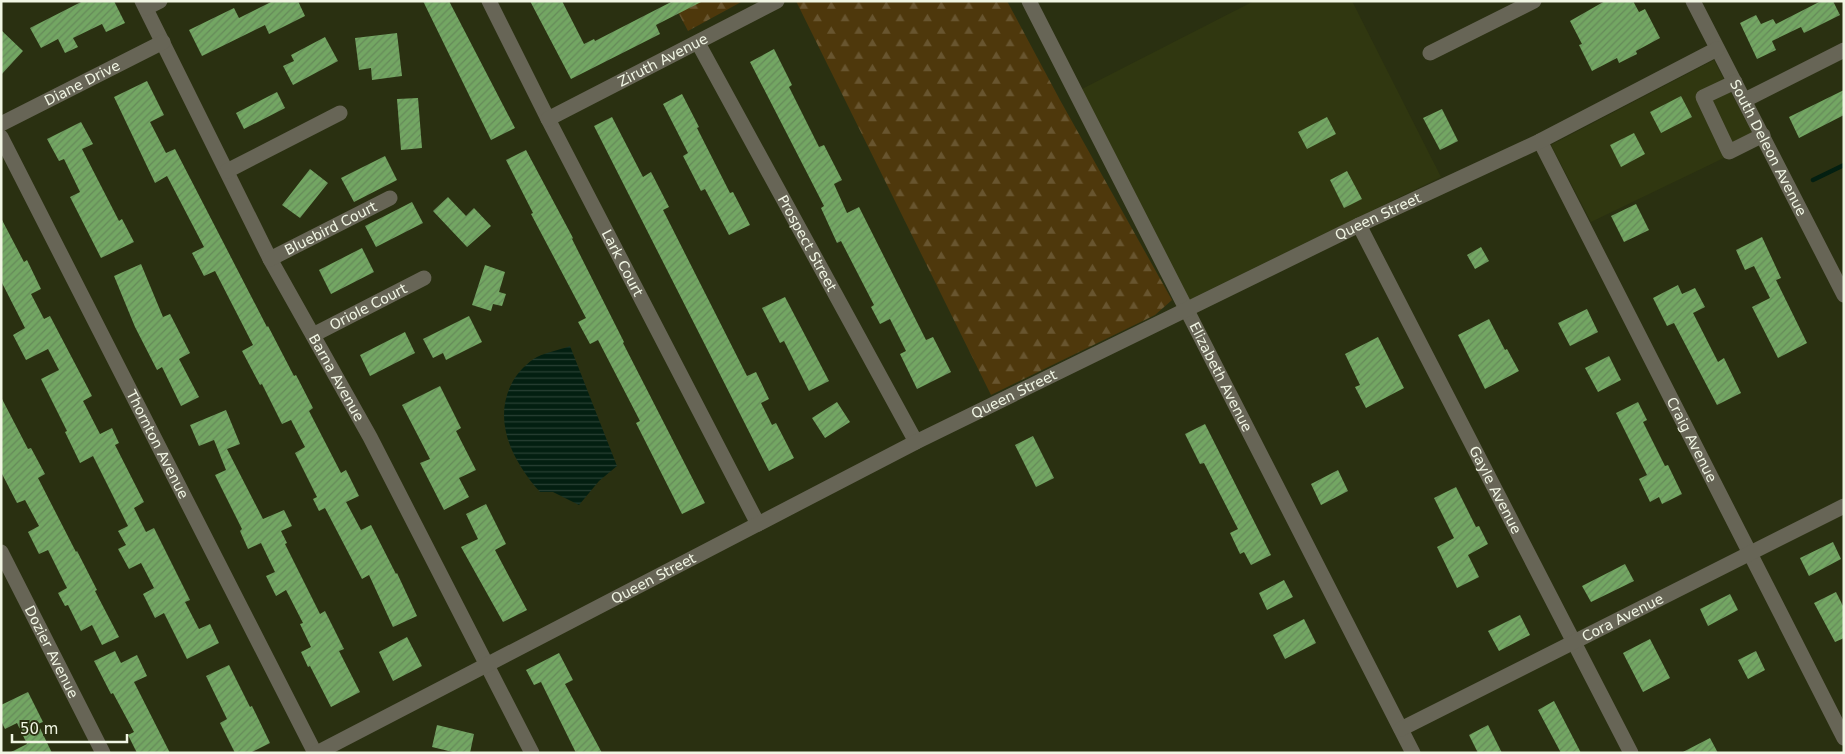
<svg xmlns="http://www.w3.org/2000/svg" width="1845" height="754" viewBox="0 0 1845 754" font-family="'DejaVu Sans',sans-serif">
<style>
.built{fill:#303710}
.forest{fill:url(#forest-firs)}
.water{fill:url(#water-rules)}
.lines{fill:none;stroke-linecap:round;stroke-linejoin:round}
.stream{stroke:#031f11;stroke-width:4.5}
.building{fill:url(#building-hatch)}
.minor{stroke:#676556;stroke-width:15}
.labels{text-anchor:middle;stroke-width:5;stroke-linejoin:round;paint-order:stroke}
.street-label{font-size:14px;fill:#f1f6e4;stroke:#2a3011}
</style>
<defs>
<pattern id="forest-firs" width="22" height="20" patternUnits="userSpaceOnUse" patternTransform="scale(1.25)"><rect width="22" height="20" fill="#4e380c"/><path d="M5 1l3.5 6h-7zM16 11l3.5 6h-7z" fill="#68552f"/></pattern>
<pattern id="water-rules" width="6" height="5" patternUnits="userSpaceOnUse" patternTransform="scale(1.25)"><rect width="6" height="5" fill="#031f11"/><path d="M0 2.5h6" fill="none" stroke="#284034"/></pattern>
<pattern id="building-hatch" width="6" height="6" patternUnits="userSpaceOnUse" patternTransform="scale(1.25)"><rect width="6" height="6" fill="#73a663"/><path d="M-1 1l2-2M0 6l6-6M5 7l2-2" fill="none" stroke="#668a5a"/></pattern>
</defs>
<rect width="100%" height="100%" fill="#2a3011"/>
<path class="built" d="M1254 1H1352L1441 177 1189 300 1082 89Z
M1714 60 1757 142 1591 222 1551 145Z"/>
<path class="forest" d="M672 1H743L688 31Z
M796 1H1007L1060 100 1172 300 1155 315 991 395Z"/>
<path class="water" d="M570 346 617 466 599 481 579 505 553 492H540C513 462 491 420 513 381 518 372 528 362 537 357 547 352 559 350 570 346Z"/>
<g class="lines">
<path class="stream" d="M1813 180 1844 165"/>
</g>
<path class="building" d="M83 1H114L125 23 106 32 102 24 73 38 78 47 65 53 58 39 41 48 30 28Z
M273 1H298L305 16 269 34 265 25 202 56 189 30 234 8 239 18Z
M423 1H449L515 128 491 140Z
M530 1H562L584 44 594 39 595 41 673 1H703L656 25 660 34 571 79Z
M1605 1H1633L1639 12 1645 9 1660 38 1636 51 1637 54 1619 63 1617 58 1592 71 1579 45 1582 44 1570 21Z
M1821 1H1833L1840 15 1804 33 1801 27 1772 41 1776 50 1757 59 1740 23 1756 15 1761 24 1773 19 1776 24Z
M1 30 23 51 1 75Z
M397 33 402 76 372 80 371 68 359 70 355 38Z
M325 37 338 61 293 85 283 66 294 61 291 55Z
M774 49 792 85 789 87 819 147 824 145 842 180 834 184 847 213 859 207 926 340 933 337 951 372 917 389 900 354 906 351 890 319 880 324 871 307 874 305 841 241 837 243 821 208 824 206 750 62Z
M147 81 164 115 150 122 166 153 175 149 267 327 268 326 294 376 296 375 313 408 309 411 341 473 346 470 359 496 346 502 361 530 371 525 396 574 397 573 417 616 393 627 369 575 362 579 325 508 319 511 313 499 317 497 295 453 305 447 291 420 282 424 262 384 260 385 242 351 253 345 215 271 204 276 192 253 204 247 167 176 155 183 114 97Z
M1844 90V115L1799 138 1789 117Z
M277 92 285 108 244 129 236 113Z
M682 94 699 127 697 128 730 193 733 192 750 225 729 235 705 189 701 191 683 156 688 153 663 104Z
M1681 96 1692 117 1661 133 1650 112Z
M418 98 422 148 401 150 397 99Z
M1442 109 1458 141 1440 150 1423 118Z
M612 117 643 177 651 172 669 207 663 210 747 376 756 372 769 399 761 403 772 425 776 423 794 458 769 471 594 126Z
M1327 117 1336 134 1307 149 1298 132Z
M81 122 93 144 82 149 119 221 122 219 134 242 101 258 70 197 80 192 64 159 59 161 47 139Z
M1634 133 1645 154 1621 167 1610 145Z
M526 150 573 238 572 239 624 342 623 343 705 503 682 514 636 423 640 421 598 340 590 344 578 322 586 318 531 214 533 213 506 160Z
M385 156 397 180 354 202 341 178Z
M310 169 328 183 300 218 282 205Z
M1347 171 1362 199 1344 208 1330 180Z
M448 197 466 216 474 208 491 226 467 247 433 211Z
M412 202 423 223 376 247 365 226Z
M1636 204 1649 230 1624 242 1611 216Z
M1 218 24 262 27 260 41 289 31 294 44 319 50 316 92 396 83 401 100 434 112 428 119 443 115 445 144 502 134 508 146 532 154 528 190 600 185 602 199 629 210 624 219 643 187 659 164 613 155 618 143 594 154 588 141 563 129 569 118 549 126 545 118 531 128 526 93 456 80 463 65 432 67 431 41 379 59 370 48 349 26 360 13 335 25 328 1 281Z
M1762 237 1781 278 1776 280 1807 343 1778 358 1752 307 1770 298 1754 266 1745 270 1736 250Z
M1481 247 1489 261 1475 269 1467 255Z
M362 248 374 272 331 294 319 270Z
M141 264 163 317 170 314 190 353 179 359 199 397 181 406 162 367 157 370 135 327 114 276Z
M485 265 505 272 499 292 506 294 502 306 493 304 491 311 472 305Z
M1678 285 1682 294 1695 288 1705 307 1693 313 1718 362 1724 358 1741 393 1717 405 1674 323 1667 326 1653 298Z
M785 297 829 381 809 391 784 341 780 343 762 308Z
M1587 309 1598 332 1570 346 1558 323Z
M469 316 482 342 446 360 443 353 433 358 423 339Z
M1489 319 1505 350 1507 349 1519 371 1485 389 1458 335Z
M405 332 415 353 370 376 360 355Z
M1378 337 1404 388 1366 408 1355 387 1360 385 1345 354Z
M1609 356 1621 380 1598 392 1585 368Z
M440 386 461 428 456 431 476 470 459 478 469 497 444 510 420 463 430 459 402 405Z
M1 397 28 449 31 448 45 474 38 478 76 552 77 551 97 590 95 591 119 637 102 645 92 625 81 631 68 605 65 606 58 593 67 588 48 550 39 554 28 532 39 526 25 500 17 503 1 472Z
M837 402 850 422 825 438 812 418Z
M1638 402 1647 420 1643 422 1665 466 1668 465 1682 494 1662 504 1659 497 1650 502 1639 479 1647 475 1616 413Z
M226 410 240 444 227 449 263 519 284 510 292 526 281 531 287 543 285 544 320 614 325 611 344 649 339 651 360 692 331 707 310 666 308 667 301 652 311 647 300 624 303 623 286 590 276 596 266 576 275 572 261 543 248 549 240 531 242 529 215 475 226 470 214 440 199 446 190 425Z
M1205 424 1271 555 1251 565 1244 552 1240 554 1230 533 1238 529 1204 463 1200 464 1185 434Z
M1033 436 1054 478 1036 487 1015 445Z
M1338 470 1348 491 1321 505 1311 484Z
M1456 487 1476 527 1479 526 1488 544 1468 555 1479 577 1457 588 1437 547 1454 538 1434 498Z
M486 504 506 544 495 550 527 610 503 622 461 547 478 539 466 514Z
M1833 542 1841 559 1809 576 1800 558Z
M1625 564 1634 581 1591 602 1582 586Z
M1284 580 1293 597 1267 610 1259 593Z
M1836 592 1844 608V638L1835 642 1814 603Z
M1730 594 1738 610 1708 626 1700 609Z
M1520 615 1530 635 1499 651 1488 631Z
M1304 619 1316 643 1285 659 1273 635Z
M407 637 422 666 393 681 379 652Z
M1650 639 1670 678 1643 692 1623 653Z
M115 651 121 663 137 655 147 676 134 682 170 753H137L128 735 134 732 113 693 111 694 94 661Z
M1756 651 1765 670 1748 679 1738 660Z
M559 653 573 680 565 684 602 753H576L541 682 534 685 526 670Z
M229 665 250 707 252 706 270 743 250 753H235L220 723 227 719 206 676Z
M28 692 43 722 38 724 52 753H9L27 744 17 723 5 729 1 721V705Z
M1554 701 1581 753H1561L1538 710Z
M437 725 474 734 470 753H457L432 747Z
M1488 725 1502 753H1478L1469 735Z
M1710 738 1718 753H1681Z"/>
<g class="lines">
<g class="minor">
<path id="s1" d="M142 1 270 259 370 437 532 753"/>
<path id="s2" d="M489 1 548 119 758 524"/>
<path id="s3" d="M1029 1 1413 753"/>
<path id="s4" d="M1693 1 1844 295"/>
<path d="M146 8 160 1"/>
<path id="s5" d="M698 43 916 442"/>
<path d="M1430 53 1534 1"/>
<path d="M1735 82 1703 97 1729 152 1763 135"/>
<path d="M1745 100 1844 50"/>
<path id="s6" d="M548 119 777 1"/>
<path id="s7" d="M1 124 163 42"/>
<path id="s8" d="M1 137 315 753"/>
<path id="s9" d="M1540 141 1844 738"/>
<path d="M227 171 340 113"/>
<path id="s10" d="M1359 225 1631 753"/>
<path id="s11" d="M270 259 390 198"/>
<path id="s12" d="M313 335 424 278"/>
<path id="s13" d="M1 552 103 753"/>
<path id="s14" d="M1401 729 1844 506"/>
<path id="s15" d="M317 753 916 442 1359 225 1540 141 1717 49"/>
</g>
</g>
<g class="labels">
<g class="street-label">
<text dy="5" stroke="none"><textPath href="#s6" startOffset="129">Ziruth Avenue</textPath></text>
<text dy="5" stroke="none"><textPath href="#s7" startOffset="91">Diane Drive</textPath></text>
<text dy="5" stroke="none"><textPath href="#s4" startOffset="165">South Deleon Avenue</textPath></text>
<text dy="5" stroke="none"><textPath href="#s15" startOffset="1189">Queen Street</textPath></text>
<text dy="5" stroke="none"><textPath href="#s11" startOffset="68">Bluebird Court</textPath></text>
<text dy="5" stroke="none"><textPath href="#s5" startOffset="228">Prospect Street</textPath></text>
<text dy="5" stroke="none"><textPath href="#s2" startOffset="294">Lark Court</textPath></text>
<text dy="5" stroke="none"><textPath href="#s12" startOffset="62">Oriole Court</textPath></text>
<text dy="5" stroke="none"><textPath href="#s1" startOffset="424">Barna Avenue</textPath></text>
<text dy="5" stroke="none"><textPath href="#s3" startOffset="422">Elizabeth Avenue</textPath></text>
<text dy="5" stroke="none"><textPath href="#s15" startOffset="784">Queen Street</textPath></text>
<text dy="5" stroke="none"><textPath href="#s9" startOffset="335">Craig Avenue</textPath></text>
<text dy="5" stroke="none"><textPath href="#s8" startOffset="345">Thornton Avenue</textPath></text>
<text dy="5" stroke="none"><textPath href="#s10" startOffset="298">Gayle Avenue</textPath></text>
<text dy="5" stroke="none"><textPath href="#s15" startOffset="379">Queen Street</textPath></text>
<text dy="5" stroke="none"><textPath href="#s14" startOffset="248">Cora Avenue</textPath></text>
<text dy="5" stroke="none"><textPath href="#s13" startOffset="112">Dozier Avenue</textPath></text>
</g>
</g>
<rect width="1845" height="754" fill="none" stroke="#f1f6e4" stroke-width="5"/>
<path d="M12 734v8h115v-8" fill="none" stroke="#f1f6e4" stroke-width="2.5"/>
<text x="20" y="734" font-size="15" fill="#f1f6e4" stroke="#2a3011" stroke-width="4" paint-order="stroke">50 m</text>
</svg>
